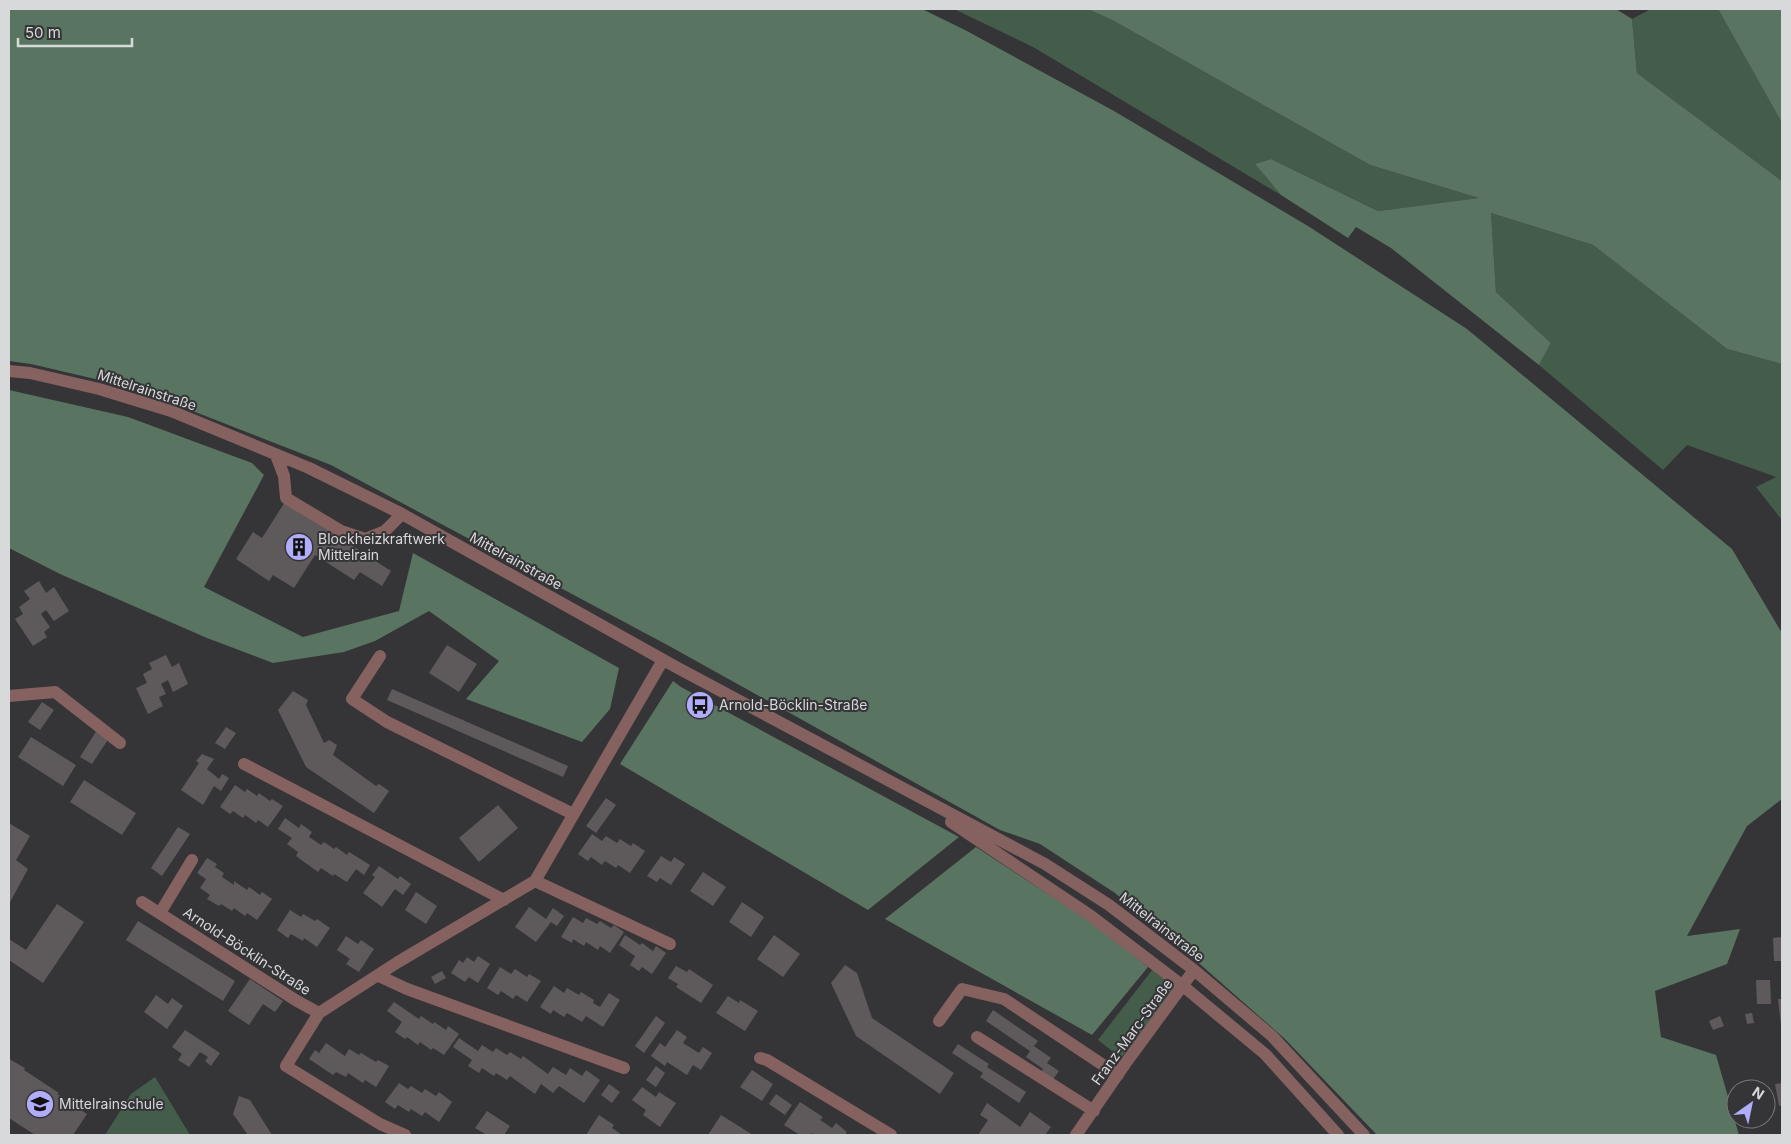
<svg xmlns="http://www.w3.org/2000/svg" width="1791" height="1144" viewBox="0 0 1791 1144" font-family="Inter,sans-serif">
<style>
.green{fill:#435d4a}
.forest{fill:#597460}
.building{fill:#5e5a5c}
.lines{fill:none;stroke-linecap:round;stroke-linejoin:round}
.minor{stroke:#85615f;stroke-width:12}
.labels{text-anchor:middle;stroke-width:4;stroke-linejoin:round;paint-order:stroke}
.street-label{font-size:14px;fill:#d8d9db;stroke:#353538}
.poi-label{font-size:14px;fill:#d8d9db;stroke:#353538;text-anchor:start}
</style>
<rect width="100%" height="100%" fill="#353538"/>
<path class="green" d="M954 9H1088L1114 21 1370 165 1480 198 1378 211 1271 159 1255 164 1281 195 1033 47Z
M1651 9H1718L1782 123V181L1637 73 1632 19Z
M1491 213 1593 245 1727 349 1782 364V520L1756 487 1776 477 1687 445 1663 470 1539 365 1551 343 1496 292Z
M1153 969 1176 988 1121 1058 1098 1040Z
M155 1077 190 1135H105L131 1094Z"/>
<path class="forest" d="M9 9H922L965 30 1114 111 1308 226 1467 329 1732 549 1782 633V799L1747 826 1687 936 1740 929 1727 964 1655 991 1661 1037 1716 1055 1739 1135H1377L1285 1039 1201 965 1144 919 1115 893 1040 844 1000 830 671 647 331 465 134 388 31 364 9 361Z
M1088 9H1616L1632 19 1637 73 1782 181V364L1727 349 1593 245 1491 213 1496 292 1551 343 1539 365 1391 248 1356 227 1348 238 1281 195 1255 164 1271 159 1378 211 1479 198 1370 165 1114 21Z
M1718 9H1782V123Z
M9 390 128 417 252 463 264 475 204 587 303 637 399 611 413 553 619 668 610 709 582 742 466 699 499 661 429 611 375 641 344 652 273 663 207 638 60 574 9 548Z
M673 681 681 687 959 837 868 910 620 764Z
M976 847 1100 928 1148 967 1092 1035 885 919Z"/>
<path class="building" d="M285 502 391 571 382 586 360 572 354 580 315 555 294 588 273 575 269 581 236 559 253 532 262 538Z
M39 581 46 593 54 587 69 611 54 621 46 610 41 614 50 627 44 632 47 637 33 646 15 619 23 614 19 607 30 599 24 591Z
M447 645 477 664 459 692 429 673Z
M166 655 172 667 179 663 188 684 173 692 168 680 161 684 166 694 159 697 163 706 148 714 136 688 147 683 143 674 152 669 149 663Z
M392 689 568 766 563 777 387 700Z
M293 691 308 700 306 705 324 743 329 740 337 745 333 755 376 786 379 784 389 791 374 813 306 767 278 710Z
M42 702 54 710 40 730 28 722Z
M226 727 236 733 225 749 215 743Z
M97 730 109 738 92 764 80 757Z
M31 737 76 765 63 786 18 757Z
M202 754 214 759 207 769 219 779 222 774 229 778 221 791 214 786 203 805 181 790 199 763 196 761Z
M84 780 136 813 122 835 70 802Z
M235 785 245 792 247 789 257 796 259 793 270 801 272 799 283 806 268 827 258 820 256 823 245 815 243 818 233 811 230 814 220 807Z
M606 798 616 805 596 833 586 826Z
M498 805 518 828 479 862 459 838Z
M285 818 299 828 301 824 312 832 309 837 321 845 324 842 334 849 336 847 347 855 349 852 370 865 364 875 356 869 347 882 334 874 333 876 321 868 318 872 296 856 298 852 287 844 292 838 278 829Z
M9 823 30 836 16 860 28 869 9 904Z
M178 827 190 834 162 876 151 868Z
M592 834 602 841 606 836 617 843 620 839 631 846 633 843 645 851 630 873 618 865 616 868 605 861 602 865 591 857 588 861 578 854Z
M661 856 671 862 674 857 685 864 671 885 660 878 657 882 647 876Z
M207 858 217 864 215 867 224 873 222 877 234 885V881L247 890 249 887 260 895 262 892 272 899 257 920 247 913 245 916 234 908 232 911 221 904 219 906 207 899 210 895 200 888 206 879 197 873Z
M379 866 398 879 400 876 411 884 403 895 395 889 382 907 363 893 375 877 372 875Z
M703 872 726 887 713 906 690 891Z
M416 892 437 906 426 924 405 910Z
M742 902 764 917 751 937 729 922Z
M57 904 84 922 43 983 9 960V939L26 950Z
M529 907 546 919 553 908 564 916 557 926 551 922 536 942 515 927Z
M290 910 301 917 303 914 315 921 317 919 330 928 317 947 304 938 303 941 291 934 288 938 277 930Z
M573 917 583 923 586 918 597 924 600 921 611 928 614 925 624 932 610 953 600 946 598 950 586 942 584 946 573 939 572 943 561 937Z
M138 921 235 981 223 1001 126 940Z
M625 935 640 945 642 943 653 951 656 946 666 953 652 974 642 967 639 971 630 965 635 956 619 945Z
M774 935 800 954 783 977 757 959Z
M346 936 358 944 361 940 374 949 359 972 346 964 350 959 337 950Z
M1782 937V961H1774L1773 938Z
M478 956 490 964 478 983 469 977 465 982 451 973 459 960 463 963 467 957 474 962Z
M845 965 857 973 872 1018 954 1073 940 1094 856 1036 831 983Z
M676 966 687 972 689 969 713 985 701 1003 676 987 678 984 668 978Z
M500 967 511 974 515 969 527 977 529 974 541 981 527 1002 516 995 513 999 501 991 498 995 487 988Z
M442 971 446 978 435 984 431 977Z
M250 979 283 1001 275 1012 263 1004 249 1025 228 1011Z
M1756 980H1770L1771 1004H1757Z
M554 986 564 993 567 988 579 995 581 992 594 1000 593 1003 600 1007 609 993 620 1000 603 1027 586 1016 582 1022 567 1013 564 1017 553 1010 551 1014 540 1007Z
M156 995 168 1004 172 998 183 1006 167 1029 144 1012Z
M728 996 739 1003 740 1000 758 1011 745 1031 716 1013Z
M1778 999H1782V1025H1781Z
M394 1002 419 1019 421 1016 433 1024 434 1022 446 1030 448 1026 459 1034 444 1055 433 1048 431 1050 420 1042 418 1045 407 1037 405 1039 395 1032 402 1022 387 1011Z
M993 1010 1038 1041 1034 1046 1051 1058 1047 1063 1059 1071 1051 1082 1040 1074 1043 1069 1026 1057 1030 1051 986 1021Z
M1752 1013 1754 1023 1747 1024 1745 1014Z
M656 1016 665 1023 644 1053 635 1046Z
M1720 1016 1724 1026 1713 1030 1709 1021Z
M185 1030 220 1053 211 1066 205 1061 208 1057 200 1052 189 1067 178 1060 182 1054 172 1047Z
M677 1030 687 1037 683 1043 699 1053 703 1047 712 1053 701 1070 693 1065 687 1075 667 1062 665 1066 651 1056 660 1043 665 1047Z
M459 1038 478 1051 482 1045 493 1052 496 1048 507 1055 510 1052 521 1059 523 1056 548 1074 553 1067 566 1075 570 1068 582 1076 586 1070 600 1080 584 1103 559 1086 553 1093 541 1084 535 1094 510 1076 507 1080 496 1073 494 1076 482 1068 479 1073 468 1066 472 1060 453 1047Z
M326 1043 345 1056 349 1049 359 1055 361 1053 376 1062 378 1060 389 1066 376 1087 365 1080 363 1083 348 1073 346 1077 336 1072 333 1075 309 1059 315 1050 319 1053Z
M958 1044 989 1064 987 1067 1026 1092 1019 1103 980 1077 983 1073 952 1053Z
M9 1059 25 1068 24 1070 59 1093 57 1094 87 1114 73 1135H35L9 1118Z
M656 1066 665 1073 656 1087 646 1080Z
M752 1070 773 1084 762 1101 740 1087Z
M399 1083 408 1089 411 1086 422 1093 425 1089 436 1096 439 1092 452 1102 439 1122 425 1112 422 1116 411 1109 409 1112 398 1105 395 1109 385 1102Z
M1782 1083V1105L1779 1106 1775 1084Z
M609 1084 620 1092 612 1103 601 1095Z
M642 1087 656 1097 659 1092 676 1103 660 1127 643 1115 646 1110 632 1100Z
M776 1094 792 1105 785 1115 769 1104Z
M239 1096 250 1100 272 1135H248L233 1114Z
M800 1102 823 1117 820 1120 832 1128 836 1123 847 1132 845 1135H814L812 1133 810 1135H800L784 1125Z
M987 1103 1020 1127 1030 1112 1051 1127 1045 1135H978L988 1120 980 1115Z
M487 1111 510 1126 504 1135H487L475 1128Z
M599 1115 614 1125 612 1128 622 1135H586Z
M721 1115 753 1135H708Z"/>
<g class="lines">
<path class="minor" d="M9 371 30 373 99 389 171 411 309 468 402 514 676 667 1045 864 1109 905 1194 970 1272 1036 1364 1135
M276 455 284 476 286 498 341 531 365 539 385 531 402 514
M380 656 352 699 387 722 573 814
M9 696 55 692 120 743
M244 764 504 900
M951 822 1091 916 1183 986 1265 1054 1338 1135
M535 881 670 944
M142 902 297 1001 319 1013
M160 913 192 860
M379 976 407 989 624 1068
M939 1021 962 989 1004 999 1118 1075
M977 1037 1094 1111
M760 1058 767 1060 891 1135
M405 1135 380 1124 286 1066 319 1013 398 962 535 881 663 660
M1076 1135 1125 1064 1194 970"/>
</g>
<defs>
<symbol id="building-disc" viewBox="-11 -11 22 22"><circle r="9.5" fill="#b1adfa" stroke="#353538"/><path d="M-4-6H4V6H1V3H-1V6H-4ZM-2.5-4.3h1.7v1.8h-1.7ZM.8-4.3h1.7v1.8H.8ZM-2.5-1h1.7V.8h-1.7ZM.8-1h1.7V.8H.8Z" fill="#111"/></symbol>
<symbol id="bus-disc" viewBox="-11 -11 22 22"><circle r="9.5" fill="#b1adfa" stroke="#353538"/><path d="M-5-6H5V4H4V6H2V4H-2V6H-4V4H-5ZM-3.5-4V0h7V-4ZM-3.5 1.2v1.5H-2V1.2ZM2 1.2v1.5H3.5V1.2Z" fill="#111"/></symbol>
<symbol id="school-disc" viewBox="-11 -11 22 22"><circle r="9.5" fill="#b1adfa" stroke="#353538"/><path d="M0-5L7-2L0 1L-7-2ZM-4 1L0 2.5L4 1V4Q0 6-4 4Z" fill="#111"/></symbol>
</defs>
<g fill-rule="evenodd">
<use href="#building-disc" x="283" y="531" width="32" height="32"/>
<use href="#bus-disc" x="684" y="689" width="32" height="32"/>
<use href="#school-disc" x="24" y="1088" width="32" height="32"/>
</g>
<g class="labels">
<g class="street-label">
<text transform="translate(147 390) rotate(18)" y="5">Mittelrainstraße</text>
<text transform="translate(516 561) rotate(29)" y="5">Mittelrainstraße</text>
<text transform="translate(1162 927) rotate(38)" y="5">Mittelrainstraße</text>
<text transform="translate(247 951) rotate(33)" y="5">Arnold-Böcklin-Straße</text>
<text transform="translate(1132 1032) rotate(-54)" y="5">Franz-Marc-Straße</text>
</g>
<g class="poi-label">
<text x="318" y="544">Blockheizkraftwerk<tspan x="318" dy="16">Mittelrain</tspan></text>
<text x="719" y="710">Arnold-Böcklin-Straße</text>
<text x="59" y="1109">Mittelrainschule</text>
</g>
</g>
<rect width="1791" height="1144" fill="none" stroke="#d8d9db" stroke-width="20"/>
<g transform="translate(1751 1104) rotate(33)"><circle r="24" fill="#353538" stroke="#767779"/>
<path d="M0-4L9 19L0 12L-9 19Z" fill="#b1adfa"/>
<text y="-8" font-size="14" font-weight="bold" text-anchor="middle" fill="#d8d9db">N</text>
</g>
<path d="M18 38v8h114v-8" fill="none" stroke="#d8d9db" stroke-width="2.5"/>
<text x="25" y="38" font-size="15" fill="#d8d9db" stroke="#353538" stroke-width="4" paint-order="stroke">50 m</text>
</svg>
